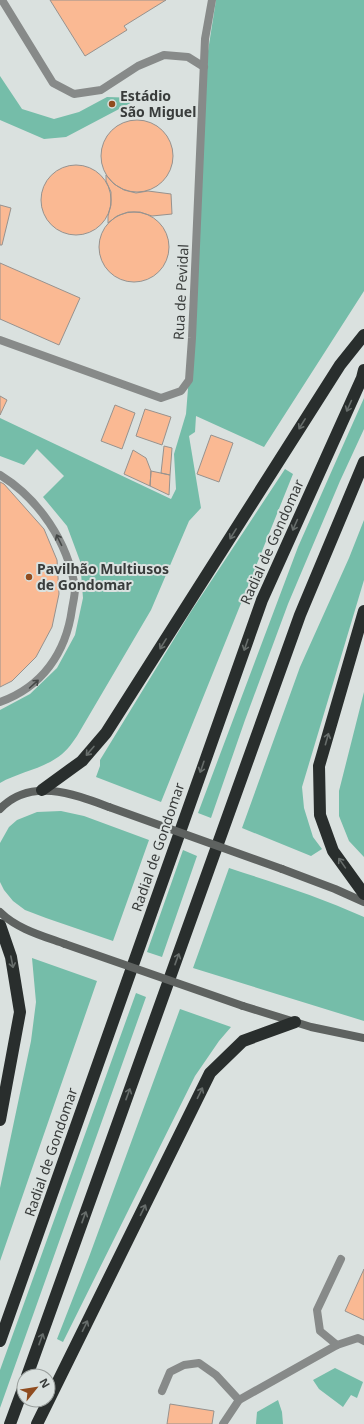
<svg xmlns="http://www.w3.org/2000/svg" width="364" height="1424" viewBox="0 0 364 1424" font-family="'Noto Sans',sans-serif">
<style>
.green{fill:#75bda9}
.building{fill:#fab993;stroke:#97928e}
.lines{fill:none;stroke-linecap:round;stroke-linejoin:round}
.lane{stroke:#878a89;stroke-width:8}
.street{stroke:#878a89;stroke-width:8}
.secondary{stroke:#5e6260;stroke-width:8}
.highway{stroke:#292e2d;stroke-width:12}
.secondary-bridge{stroke:#5e6260;stroke-width:8}
.oneway{stroke:#676d6b}
.oneway2{stroke:#454847}
.poi-dot{fill:#904c1f;stroke:#dae1df;stroke-width:1.5}
.labels{text-anchor:middle;stroke-width:4;stroke-linejoin:round;paint-order:stroke}
.poi-label{font-size:14px;font-weight:bold;fill:#393c3b;stroke:#dae1df;text-anchor:start}
.street-label{font-size:14px;fill:#393c3b;stroke:#dae1df}
</style>
<rect width="100%" height="100%" fill="#dae1df"/>
<path class="green" d="M216 0H364V291L264 447 196 416 195 432 189 436 201 508 189 521 151 610 77 736C71 745 65 753 55 759 38 770 17 773 0 783V710L30 694 57 668 75 635 83 598 80 561 67 526 43 497 64 476 37 449 24 465 0 456V418L171 499 176 489 174 454 186 414 192 338 208 51Z
M0 76 22 109 54 119 79 112 107 97 140 98 66 137 44 139 0 120Z
M364 398V429L340 481 288 604 245 720 211 818 198 813 298 547Z
M285 469 293 474 161 802 96 777 100 766V760L190 613Z
M364 520V580L302 787 304 808 313 837 322 849 311 856 242 828 300 667 349 558Z
M364 692V857L349 841 339 816V791Z
M61 811 84 816 149 840 113 941 46 918 25 910 13 901 4 890 0 882V843L9 827 17 820 37 812Z
M183 850 197 856 162 957 147 952Z
M229 868C275 883 320 897 364 917V1021L193 968Z
M32 958 97 981 0 1261V1188L31 1041 36 1002Z
M136 993 146 997 0 1408V1370Z
M180 1009 231 1027 219 1041 195 1076 63 1342 57 1339 89 1257Z
M335 1368 363 1382 357 1398 351 1395 343 1407 319 1389 313 1380Z
M278 1400 282 1412 283 1424H256L257 1412Z"/>
<path class="building" d="M50 0H166L124 26 127 30 85 56Z
M101 156a36 36 0 1 1 72 0a36 36 0 1 1-72 0Z
M41 200a35 35 0 1 1 70 0a35 35 0 1 1-70 0Z
M106 175 114 184 124 190 136 193 148 191 171 194 172 214 152 216 140 212H128L117 216 108 223V216L111 205V192L106 181Z
M0 205 11 208 2 245H0Z
M99 247a35 35 0 1 1 70 0a35 35 0 1 1-70 0Z
M0 263 80 298 59 345 0 319Z
M0 396 7 400 0 415Z
M115 405 135 413 122 449 101 441Z
M145 409 171 417 162 445 136 436Z
M211 435 233 443 219 482 197 474Z
M164 446 172 448 170 475 161 473Z
M133 450 146 458 151 471 150 486 124 474Z
M151 471 170 475 169 495 150 486Z
M0 482 4 484 44 529 57 560 59 594 52 627 36 657 12 681 0 687Z
M364 1269V1320L345 1311Z
M170 1404 214 1411 212 1424H167Z"/>
<g class="lines">
<path class="lane" d="M2 0 53 83 74 94 101 90 138 66 164 55 188 57 204 67
M0 475C39 499 68 542 75 588 75 595 73 603 72 609 66 653 42 687 0 702
M337 1345 320 1331 317 1310 341 1259
M162 1391 170 1372 184 1365 199 1363 216 1375 239 1400"/>
<path class="street" d="M0 340 161 398 181 391 189 380 192 338 205 39 212 0
M223 1424 239 1400 337 1345 358 1338 364 1341"/>
<path class="secondary" d="M0 809C30 777 74 794 109 807
M282 869 335 889 364 902
M0 912C17 929 43 936 65 944
M243 1006 311 1027 364 1038"/>
<path class="highway" d="M364 611 319 766 320 815 333 851 364 894
M42 790 82 761 106 733 340 365 364 335
M0 925 11 957 20 1012 0 1120
M0 1341 262 600 362 378 364 370
M27 1376 300 615 364 462
M10 1424 24 1386
M37 1424 210 1073 243 1041 295 1022"/>
<path class="secondary-bridge" d="M109 807 282 869
M65 944 243 1006"/>
</g>
<defs><path id="oneway-shaft" d="M-6 0H5M1.5-3L5.5 0L1.5 3" fill="none" stroke-width="1.6" stroke-linecap="round" stroke-linejoin="round"/></defs>
<g class="oneway">
<use href="#oneway-shaft" transform="translate(349 406) rotate(114)"/>
<use href="#oneway-shaft" transform="translate(302 424) rotate(122)"/>
<use href="#oneway-shaft" transform="translate(295 525) rotate(114)"/>
<use href="#oneway-shaft" transform="translate(233 534) rotate(122)"/>
<use href="#oneway-shaft" transform="translate(163 644) rotate(122)"/>
<use href="#oneway-shaft" transform="translate(246 645) rotate(109)"/>
<use href="#oneway-shaft" transform="translate(327 739) rotate(-74)"/>
<use href="#oneway-shaft" transform="translate(90 751) rotate(131)"/>
<use href="#oneway-shaft" transform="translate(202 767) rotate(109)"/>
<use href="#oneway-shaft" transform="translate(342 863) rotate(-125)"/>
<use href="#oneway-shaft" transform="translate(177 959) rotate(-70)"/>
<use href="#oneway-shaft" transform="translate(12 962) rotate(79)"/>
<use href="#oneway-shaft" transform="translate(200 1093) rotate(-64)"/>
<use href="#oneway-shaft" transform="translate(128 1094) rotate(-70)"/>
<use href="#oneway-shaft" transform="translate(143 1210) rotate(-64)"/>
<use href="#oneway-shaft" transform="translate(84 1217) rotate(-70)"/>
<use href="#oneway-shaft" transform="translate(85 1326) rotate(-64)"/>
<use href="#oneway-shaft" transform="translate(41 1339) rotate(-70)"/>
</g>
<g class="oneway2">
<use href="#oneway-shaft" transform="translate(59 540) rotate(-116)"/>
<use href="#oneway-shaft" transform="translate(34 684) rotate(-42)"/>
</g>
<g class="poi-dot">
<circle cx="112" cy="104" r="4"/>
<circle cx="29" cy="577" r="4"/>
</g>
<g class="labels">
<g class="poi-label">
<text x="120" y="101">Estádio<tspan x="120" dy="16">São Miguel</tspan></text>
<text x="37" y="574">Pavilhão Multiusos<tspan x="37" dy="16">de Gondomar</tspan></text>
</g>
<g class="street-label">
<text transform="translate(181 292) rotate(-87)" y="5">Rua de Pevidal</text>
<text transform="translate(272 542) rotate(-66)" y="5">Radial de Gondomar</text>
<text transform="translate(158 847) rotate(-71)" y="5">Radial de Gondomar</text>
<text transform="translate(51 1152) rotate(-71)" y="5">Radial de Gondomar</text>
</g>
</g>
<g transform="translate(36 1388) rotate(60)"><circle r="19" fill="#dae1df" stroke="#9a9f9d"/>
<path d="M0-3L7 15L0 10L-7 15Z" fill="#904c1f"/>
<text y="-6" font-size="11" font-weight="bold" text-anchor="middle" fill="#393c3b">N</text>
</g>
</svg>
